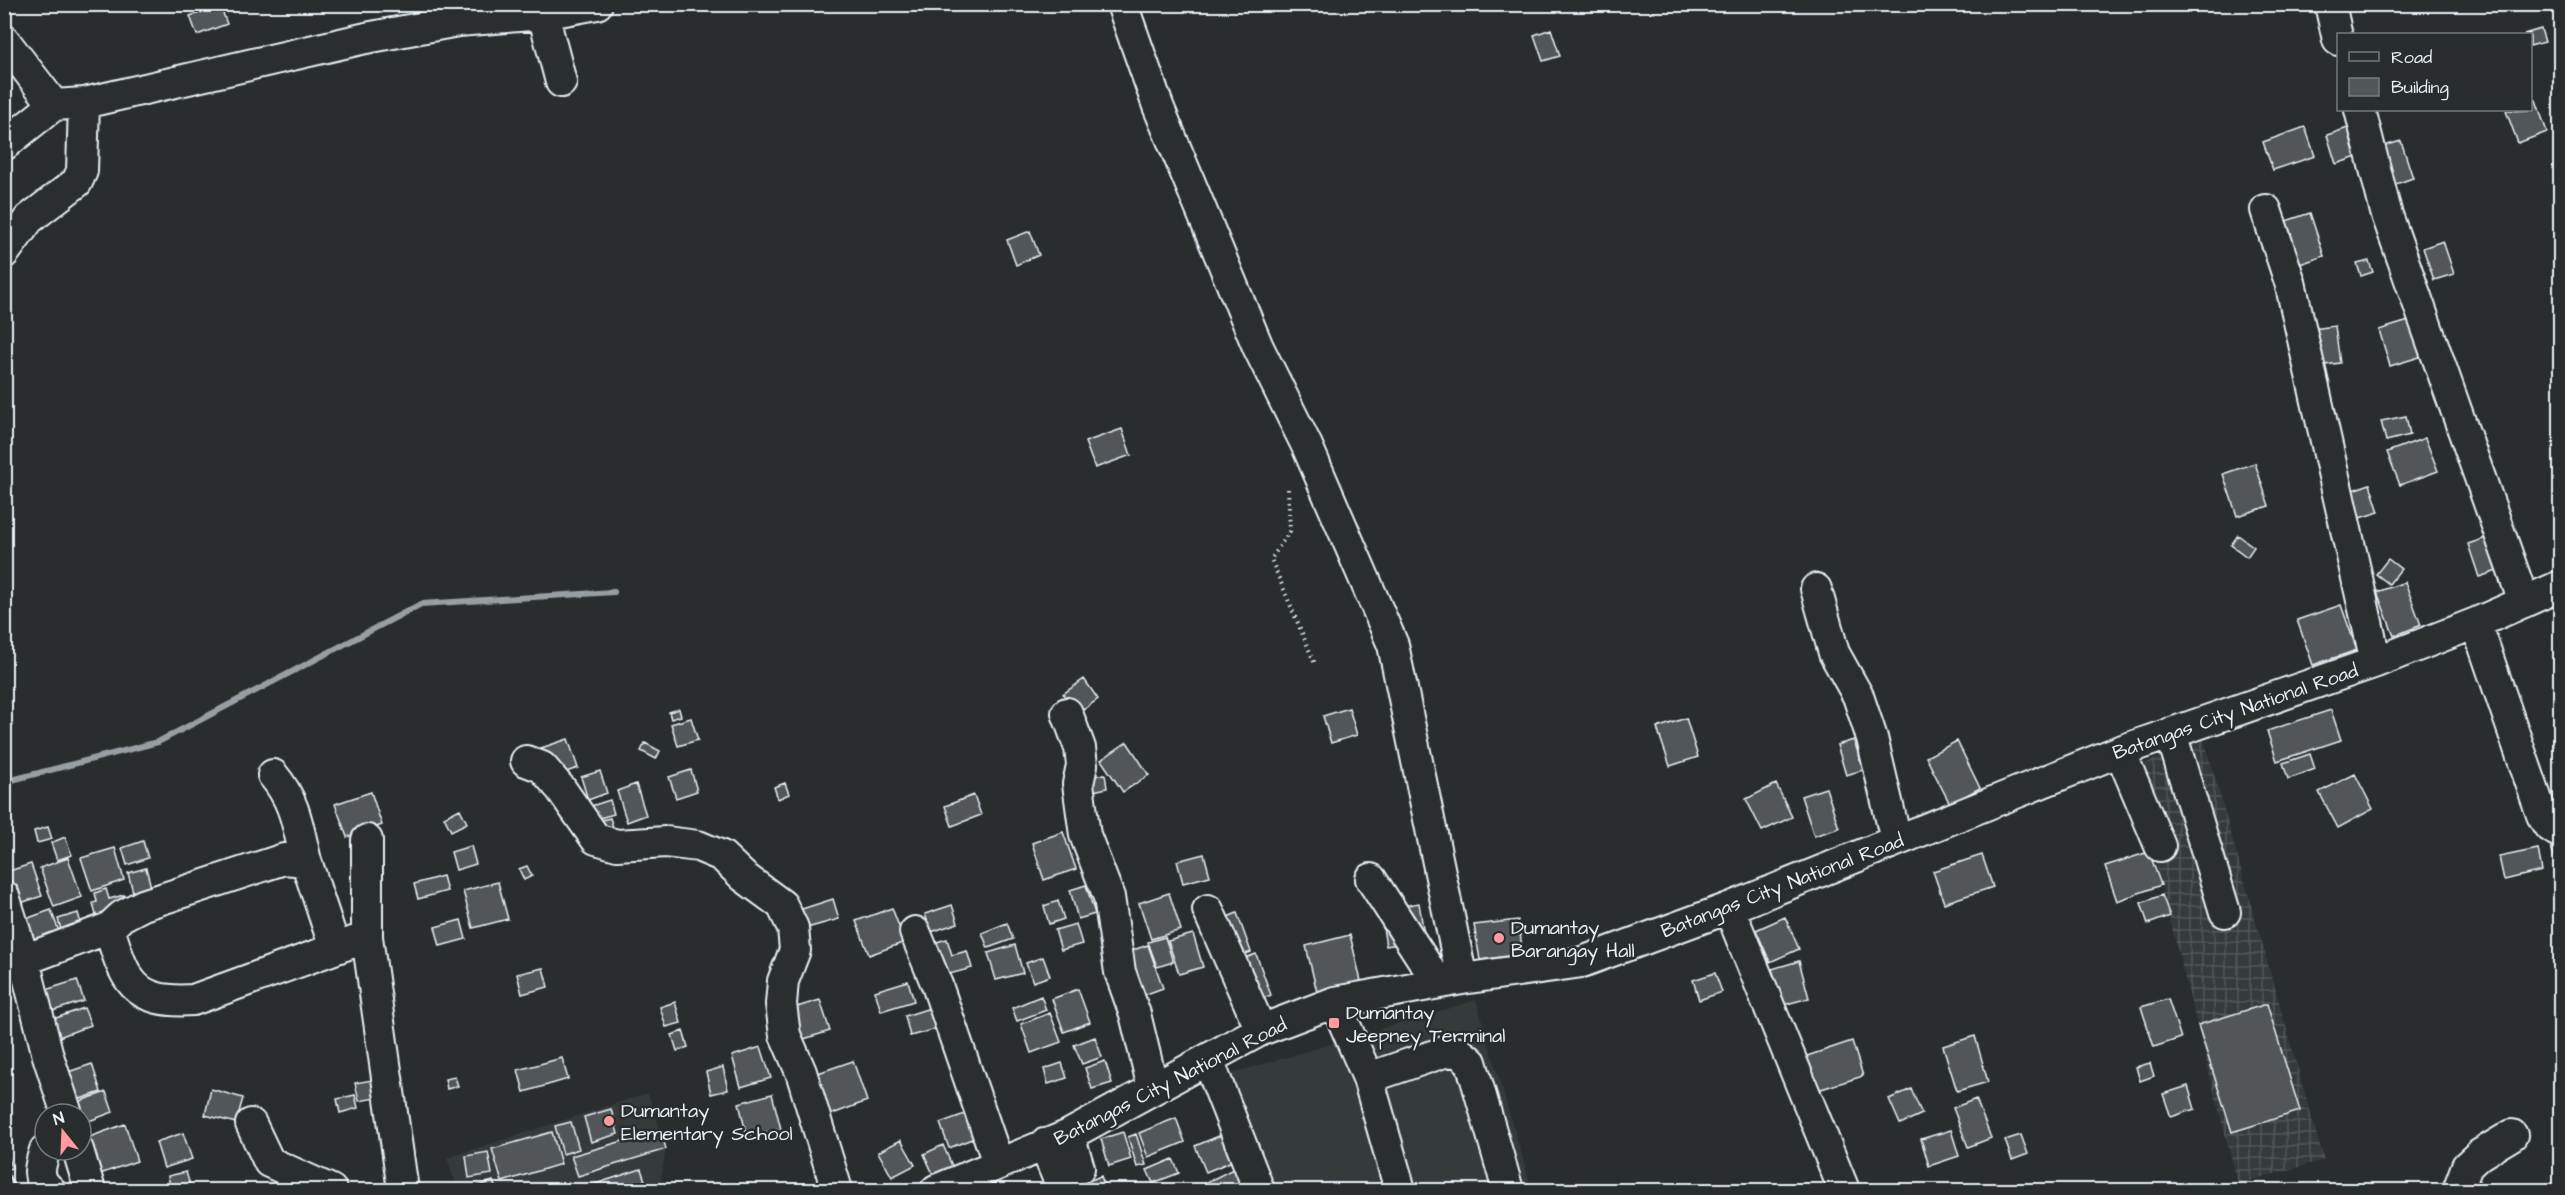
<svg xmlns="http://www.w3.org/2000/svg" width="2565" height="1195" viewBox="0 0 2565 1195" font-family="'Architects Daughter',sans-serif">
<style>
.built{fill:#363a3b}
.industrial{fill:url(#industrial-grid)}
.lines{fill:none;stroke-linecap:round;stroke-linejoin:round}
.stream{stroke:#989fa3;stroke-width:6}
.building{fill:#535759;stroke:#e8f1f8;stroke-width:1.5}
.minor-casing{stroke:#e8f1f8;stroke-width:34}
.path{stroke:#e8f1f8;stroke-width:4;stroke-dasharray:1.5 4.5;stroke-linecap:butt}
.minor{stroke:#2a2d2e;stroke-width:30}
.poi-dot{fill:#ff9aa2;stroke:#2a2d2e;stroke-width:2}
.labels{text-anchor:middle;stroke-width:5;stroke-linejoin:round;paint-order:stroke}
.street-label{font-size:20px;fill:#e8f1f8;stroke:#2a2d2e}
.poi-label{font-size:20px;fill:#e8f1f8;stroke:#2a2d2e;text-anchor:start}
</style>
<defs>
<pattern id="industrial-grid" width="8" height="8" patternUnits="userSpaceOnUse" patternTransform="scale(1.5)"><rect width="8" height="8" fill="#363a3b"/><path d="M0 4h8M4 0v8" fill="none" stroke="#535758"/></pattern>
</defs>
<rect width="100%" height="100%" fill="#2a2d2e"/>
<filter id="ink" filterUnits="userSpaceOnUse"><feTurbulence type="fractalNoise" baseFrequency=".0167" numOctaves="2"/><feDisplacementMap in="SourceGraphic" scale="12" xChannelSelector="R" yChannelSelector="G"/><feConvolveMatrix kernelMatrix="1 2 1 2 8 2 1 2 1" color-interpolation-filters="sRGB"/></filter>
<g filter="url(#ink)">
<path class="built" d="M1476 1000 1532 1190H1253L1218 1078Z
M648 1093 666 1149 659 1190H458L447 1158Z"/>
<path class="industrial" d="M2204 739 2324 1160 2238 1184 2131 769Z"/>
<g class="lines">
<path class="stream" d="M4 782 158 742 421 604 614 592"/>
</g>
<path class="building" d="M220 5 227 24 197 35 190 16Z
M1551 29 1560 56 1543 61 1534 35Z
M2541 29 2545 42 2530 46V34H2524Z
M2536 100 2547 132 2518 143 2506 111 2530 110V102Z
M2305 127 2315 156 2273 170 2263 142Z
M2351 127 2360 156 2336 164 2327 135Z
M2401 141 2413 178 2393 185 2381 147Z
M2310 213 2324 256 2294 266 2280 223Z
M1030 231 1039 255 1016 265 1007 240Z
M2443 241 2454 274 2434 280 2423 248Z
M2369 261 2373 272 2361 276 2357 264Z
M2412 320 2423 356 2390 366 2379 330Z
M2335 326 2340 363 2310 367 2305 330Z
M2406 416 2410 435 2386 441 2381 421Z
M1122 429 1131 455 1095 468 1085 442Z
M2425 438 2438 471 2400 485 2387 452Z
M2255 463 2269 506 2237 516 2223 474Z
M2370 484 2379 512 2353 520 2344 493Z
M2238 535 2254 547 2247 557 2231 545Z
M2489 537 2500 570 2479 577 2468 544Z
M2388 559 2401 569 2389 584 2376 574Z
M2405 582 2421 625 2394 636 2377 592Z
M2341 605 2357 650 2313 665 2297 620Z
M1084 679 1098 699 1078 714 1063 694Z
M1349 708 1357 735 1331 743 1323 716Z
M679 709 681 716 671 719 669 712Z
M2331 710 2341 740 2277 761 2267 731Z
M691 718 698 740 678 746 671 724Z
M1686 718 1698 757 1670 766 1657 728Z
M568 739 578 768 551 777 541 748Z
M1854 740 1863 770 1846 775 1837 745Z
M1957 741 1980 788 1950 804 1926 757Z
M1127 742 1149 775 1123 792 1101 760Z
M645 743 660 751 656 759 641 751Z
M2310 754 2315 769 2288 779 2283 763Z
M691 770 697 791 676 798 669 777Z
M600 771 607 793 588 800 581 777Z
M1105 774 1107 788 1085 793 1083 778Z
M2355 774 2373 809 2338 828 2319 792Z
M785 783 789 794 778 799 774 787Z
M636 784 646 815 627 822 617 791Z
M1776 784 1792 817 1762 831 1746 799Z
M1826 788 1839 828 1814 836 1801 796Z
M371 792 382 825 347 837 335 804Z
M974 795 981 815 952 826 945 806Z
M610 800 614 814 589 821 585 808Z
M460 809 467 823 451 831 444 817Z
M610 818 615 833 594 822Z
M48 827 52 839 37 843 34 831Z
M1063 832 1076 869 1044 880 1032 843Z
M65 837 72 855 57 860 51 843Z
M143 841 148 858 127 865 122 848Z
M2560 844V874L2551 847Z
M471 846 476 864 456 870 451 852Z
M115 848 124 880 92 891 81 858Z
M2538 849 2542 871 2504 880 2499 857Z
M2149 852 2161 885 2117 901 2105 866Z
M1204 854 1210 876 1183 883 1177 861Z
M1982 855 1993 887 1944 903 1933 871Z
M68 858 82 897 54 907 40 868Z
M31 864 42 896 17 904 6 872Z
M527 866 532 876 524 880 519 869Z
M146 868 151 887 133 892 128 873Z
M443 876 447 891 418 899 414 884Z
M498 882 508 919 473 928 463 891Z
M1086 885 1095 914 1078 919 1070 890Z
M106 889 109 899 124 895 129 910 97 919 93 903 97 902 95 893Z
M1169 893 1181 930 1151 939 1139 903Z
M2162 895 2170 916 2148 924 2141 903Z
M833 899 839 919 807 928 802 909Z
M1058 901 1064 919 1049 924 1044 906Z
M1419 903 1425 940 1386 946 1380 910Z
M952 905 958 923 931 932 925 914Z
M892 908 905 942 869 955 856 921Z
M51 910 63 942 29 954 17 922Z
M78 913 82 928 62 933 58 919Z
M1237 913 1251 952 1232 959 1218 921Z
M1785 917 1799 949 1770 962 1756 930Z
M461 920 466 939 440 946 435 927Z
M1518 920 1523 954 1480 960 1474 925Z
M1007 923 1013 939 988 948 982 933Z
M1076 924 1082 944 1061 950 1055 930Z
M1193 934 1203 967 1179 974 1168 941Z
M1350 935 1361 981 1317 992 1306 946Z
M1165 937 1173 962 1157 967 1148 942Z
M947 939 952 955 967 951 972 968 946 975 927 945Z
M1015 945 1023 973 996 980 988 953Z
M1148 945 1163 988 1133 999 1118 955Z
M1256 954 1271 995 1252 1002 1237 961Z
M1043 957 1050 976 1033 982 1026 963Z
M1799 961 1809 998 1783 1005 1772 969Z
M543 968 548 987 522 994 517 974Z
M1715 973 1722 992 1699 1000 1693 980Z
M77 980 84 1001 43 1014 36 993Z
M908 981 914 1001 881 1011 875 991Z
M1078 989 1090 1022 1064 1032 1052 999Z
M1041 996 1046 1010 1017 1021 1012 1008Z
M2168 999 2181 1038 2154 1047 2141 1007Z
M820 1000 830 1031 797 1041 787 1010Z
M675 1002 681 1023 666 1027 660 1007Z
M2267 1004 2300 1111 2232 1132 2198 1025Z
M84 1008 91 1025 51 1040 45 1022Z
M930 1008 936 1029 910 1036 905 1016Z
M1050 1013 1061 1042 1031 1053 1021 1024Z
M683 1031 688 1047 677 1051 672 1035Z
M1975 1036 1988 1082 1957 1091 1943 1046Z
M1095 1037 1102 1057 1082 1064 1074 1045Z
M1852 1041 1863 1076 1818 1090 1807 1056Z
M761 1047 771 1078 741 1087 732 1056Z
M562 1058 568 1079 524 1092 518 1070Z
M853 1061 867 1101 830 1115 815 1074Z
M1105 1061 1112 1083 1092 1089 1085 1068Z
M1062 1063 1067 1078 1048 1084 1044 1069Z
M2150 1063 2154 1076 2140 1081 2136 1067Z
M92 1064 101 1092 71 1102 62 1074Z
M723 1067 728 1090 711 1094 706 1072Z
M455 1077 458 1086 447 1089 445 1079Z
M372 1080 376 1098 359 1101 355 1083Z
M2188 1086 2195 1109 2171 1117 2163 1094Z
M211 1089 243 1098 236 1123 205 1115Z
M1911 1089 1922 1114 1900 1124 1889 1099Z
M106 1092 113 1112 81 1124V1114L69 1105Z
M772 1094 781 1129 747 1137 739 1103Z
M355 1095 358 1108 340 1113 337 1099Z
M1976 1099 1991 1138 1968 1147 1953 1108Z
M611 1109 618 1134 591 1142 584 1117Z
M973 1111 982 1135 949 1148 940 1123Z
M1176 1118 1185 1142 1148 1157 1139 1133Z
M571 1122 579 1149 563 1154 555 1126Z
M125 1124 137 1161 97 1175 84 1139Z
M661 1130 666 1149 578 1176 571 1156Z
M1951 1130 1959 1156 1929 1166 1921 1139Z
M552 1132 561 1164 502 1182 492 1149Z
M1123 1132 1131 1159 1109 1166 1101 1139Z
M183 1133 192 1159 164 1168 156 1142Z
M1226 1133 1237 1159 1206 1172 1195 1146Z
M1136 1134 1146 1165 1137 1167 1128 1137Z
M2021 1135 2028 1154 2012 1160 2005 1140Z
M901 1140 915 1165 892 1177 878 1152Z
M943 1145 953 1168 934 1176 924 1154Z
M7 1152 12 1168 4 1170V1153Z
M488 1152 492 1174 469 1178 466 1156Z
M1173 1159 1179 1173 1153 1183 1147 1170Z
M1235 1168 1243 1185 1232 1190H1208L1205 1183Z
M641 1169 648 1190H577Z
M186 1172 191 1188 171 1190 168 1176Z
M9 1174 15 1190H4V1175Z
M1101 1176 1106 1190H1069L1068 1189Z
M493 1181 496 1190H468L467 1189Z"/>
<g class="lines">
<defs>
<path id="minor" d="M1122 4 1158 106 1258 347 1307 446 1393 645 1462 979
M2330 4 2338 40
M543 14 561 82
M4 40 54 105 84 103 366 38 458 21 543 14 597 4
M2360 110 2386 212 2524 602
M4 145 54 105
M2266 210 2290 282 2376 662
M4 253 29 219 77 182 82 171 84 103
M1816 589 1834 653 1858 696 1872 738 1896 840
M2476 623 2542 815 2548 825 2557 831 2560 830
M1067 713 1080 748 1082 765 1078 784 1085 835 1109 897 1120 972 1135 1014 1153 1088
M2171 733 2225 912
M2120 751 2160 846
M526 761 542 767 561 789 596 839 617 845 666 842 698 846 722 856 744 877 782 905 793 928 795 950 783 981 781 1004 785 1035 801 1072 837 1190
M273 775C296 802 298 828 306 861
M367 840V937
M1371 879 1438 983
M4 896 24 960
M1729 908 1844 1190
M1208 910 1261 1030
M109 928 122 916 143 905 284 859 306 861 335 948
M915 932 937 985 998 1163
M1335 1002 1368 1078 1400 1190
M1208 1060 1259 1190
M1368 1078 1447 1051 1460 1053 1471 1062 1508 1190
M67 1114 48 1056 24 960 109 928C125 980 132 1004 193 1000L367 937 403 1190
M251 1124 269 1162 331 1190
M1069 1135 1079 1168
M1044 1144 1063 1190
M45 1150C40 1166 35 1178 50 1190
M78 1150 90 1190
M936 1190 1069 1135 1261 1030 1335 1002 1462 979 1582 962 1729 908 2120 751 2376 662 2476 623 2560 586
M2458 1190 2467 1166 2479 1155 2512 1135"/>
</defs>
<use href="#minor" class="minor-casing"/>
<path class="path" d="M1288 489 1290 531 1271 559 1315 664"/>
<use href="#minor" class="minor"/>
</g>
</g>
<g class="poi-dot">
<circle cx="1499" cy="938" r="6"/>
<rect x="1328" y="1017" width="12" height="12" rx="3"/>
<circle cx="609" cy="1121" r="6"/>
</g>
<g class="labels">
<g class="street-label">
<text transform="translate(2235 711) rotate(-19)" y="7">Batangas City National Road</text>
<text transform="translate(1782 885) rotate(-21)" y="7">Batangas City National Road</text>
<text transform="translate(1170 1081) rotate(-27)" y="7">Batangas City National Road</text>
</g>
<g class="poi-label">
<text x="1511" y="934">Dumantay<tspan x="1511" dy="23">Barangay Hall</tspan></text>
<text x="1346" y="1019">Dumantay<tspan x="1346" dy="23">Jeepney Terminal</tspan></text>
<text x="621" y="1117">Dumantay<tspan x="621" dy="23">Elementary School</tspan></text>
</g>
</g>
<rect width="2565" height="1195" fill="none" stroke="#2a2d2e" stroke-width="24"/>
<rect x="12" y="12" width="2541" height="1171" fill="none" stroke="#e8f1f8" stroke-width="2" filter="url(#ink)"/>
<rect x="2337" y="33" width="195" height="78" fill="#2a2d2e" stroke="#767b7f" stroke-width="1.5"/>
<rect x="2349" y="52" width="30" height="9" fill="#2a2d2e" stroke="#767b7f" stroke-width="1.5"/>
<text x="2391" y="63" font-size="18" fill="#e8f1f8">Road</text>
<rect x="2349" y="78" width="30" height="18" fill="#535759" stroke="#767b7f" stroke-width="1.5"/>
<text x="2391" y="93" font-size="18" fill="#e8f1f8">Building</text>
<g transform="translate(63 1132) rotate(342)"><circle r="28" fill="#2a2d2e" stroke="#767b7f" stroke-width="1.5"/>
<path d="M0-4.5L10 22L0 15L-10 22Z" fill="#ff9aa2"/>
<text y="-9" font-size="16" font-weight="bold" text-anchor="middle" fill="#e8f1f8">N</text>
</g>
</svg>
